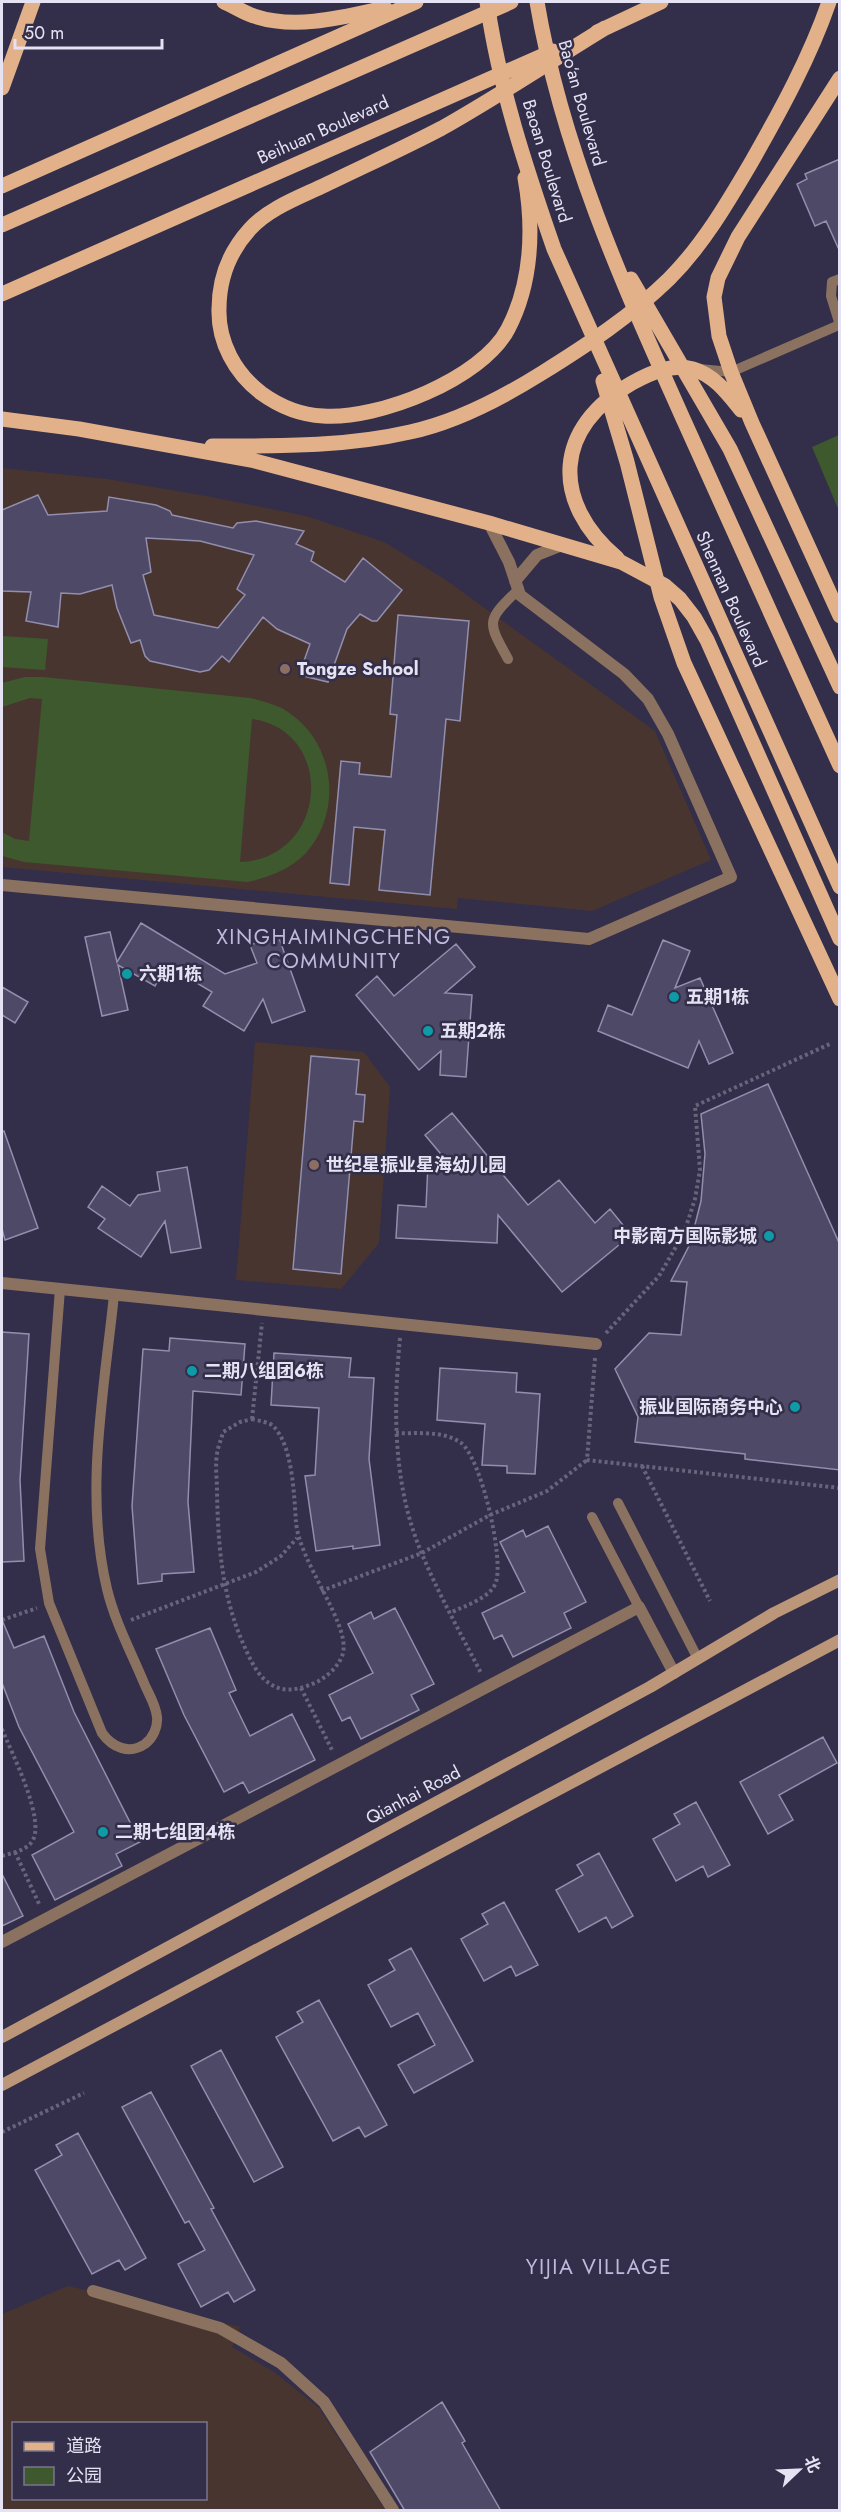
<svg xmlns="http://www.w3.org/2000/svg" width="841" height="2512" viewBox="0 0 841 2512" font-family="Jost,'Noto Sans SC',sans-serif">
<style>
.commercial{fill:#493530;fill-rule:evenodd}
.green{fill:#3e592d;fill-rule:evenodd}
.building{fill:#4e4966;stroke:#928ead;stroke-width:1.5;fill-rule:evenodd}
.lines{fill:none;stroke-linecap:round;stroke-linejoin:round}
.path{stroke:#68647c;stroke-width:4;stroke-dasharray:3 3;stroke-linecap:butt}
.lane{stroke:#8b7260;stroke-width:10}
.street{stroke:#8b7260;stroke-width:12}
.secondary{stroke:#bc9678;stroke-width:12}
.primary{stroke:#e2b18a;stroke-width:15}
.primary-bridge{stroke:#e2b18a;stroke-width:15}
.education-dot{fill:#8d6e63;stroke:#332e49;stroke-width:2}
.culture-dot{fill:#0f9aa8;stroke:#332e49;stroke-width:2}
.labels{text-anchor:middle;stroke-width:5;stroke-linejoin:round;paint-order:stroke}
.street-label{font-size:18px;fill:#e4e2f3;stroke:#332e49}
.poi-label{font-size:18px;font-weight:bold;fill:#e4e2f3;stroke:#332e49;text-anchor:start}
.quarter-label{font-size:21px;letter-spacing:1.5px;fill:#bfbadc;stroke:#332e49}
</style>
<rect width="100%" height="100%" fill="#332e49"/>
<path class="commercial" d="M2 468 107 479 206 496 306 516 384 542 446 580 655 731 711 860 592 911 458 898 457 909 2 867Z
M255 1042 364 1052 390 1087 379 1243 341 1289 236 1280Z
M68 2286 240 2327 232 2347 274 2372 319 2408 385 2510H2V2314ZM14 2424H206V2498H14Z"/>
<path class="green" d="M839 435V511L812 447Z
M2 636 48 639 45 670 2 667Z
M25 677H43L250 698C265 702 280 705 292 715 336 747 342 814 305 854 289 870 269 877 248 882L24 862 2 856V832L15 839 29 841 42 699 30 698 2 707V683ZM252 719C337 731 328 859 240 862Z"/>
<path class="building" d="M840 159V252L826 221 815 226 797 184 807 179 805 174Z
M38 495 48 515 107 511 109 497 156 505 170 511 172 515 233 528 237 523 256 521 304 531 296 544 314 552 311 561 345 582 363 558 402 590 377 621H372L360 614 347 629 328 682 299 675 310 644 277 629 263 617 229 662 222 656 209 670 200 672 150 661 145 656 140 640 131 643 117 608 112 585 80 594 61 593 58 627 26 621 31 592 2 591V510ZM146 538 200 541 254 555 237 589 245 595 218 628 154 615 143 575 151 572Z
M398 615 469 621 460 721 446 719 430 895 379 890 385 830 354 827 349 885 330 883 341 761 360 763 359 774 391 777 397 715 390 714Z
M141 923 225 974 257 963 250 945 278 935 305 1011 272 1023 263 999 244 1031 203 1006 212 992 167 965 155 986 118 965 128 1010 102 1016 85 937 110 932 117 962Z
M663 940 690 951 675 988 700 978 733 1053 709 1064 699 1041 688 1068 598 1031 608 1005 632 1015Z
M456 944 475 967 445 993 472 995 466 1077 440 1075 441 1051 419 1070 356 995 377 976 394 996Z
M2 987 28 1002 15 1023 2 1015Z
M311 1056 359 1060 356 1094 365 1095 363 1122 354 1121 341 1274 293 1269Z
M768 1084 840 1245V1470L745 1459V1454L635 1442 638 1417 615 1369 649 1333 681 1335 687 1282 671 1281 690 1244 701 1201 705 1154 701 1114Z
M452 1113 528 1205 559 1180 595 1223 610 1209 631 1235 562 1292 498 1215 497 1243 396 1238 398 1205 426 1207 428 1164 450 1165 425 1135Z
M4 1131 38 1228 5 1240 2 1229V1132Z
M187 1167 201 1248 171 1253 165 1221 141 1257 98 1228 105 1219 88 1207 102 1186 130 1206 138 1195 160 1191 157 1172Z
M2 1332 29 1334 20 1480 24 1561 2 1562Z
M170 1338 245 1344 241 1395 193 1391 188 1502 194 1572 162 1574V1581L138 1584 132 1506 143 1349 169 1351Z
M274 1353 351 1358 349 1377 374 1378 369 1459 380 1545 353 1549V1546L316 1551 305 1476 315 1475 319 1408 271 1405Z
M440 1368 517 1373 516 1392 540 1394 535 1474 507 1473V1466L482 1465 485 1424 437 1420Z
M548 1526 586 1602 564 1613 571 1628 513 1657 502 1635 494 1639 482 1613 525 1592 500 1542 523 1530 526 1537Z
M395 1608 434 1684 411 1695 419 1710 361 1739 350 1717 342 1721 329 1695 373 1673 348 1624 371 1612 374 1619Z
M2 1620 14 1648 44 1636 74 1712 140 1842 116 1854 122 1866 55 1900 32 1855 74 1832 19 1727 2 1683Z
M210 1628 236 1690 229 1693 250 1736 292 1714 315 1760 249 1793 243 1782 224 1792 184 1715 156 1649Z
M823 1737 837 1763 779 1795 793 1820 768 1834 740 1782Z
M696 1802 730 1865 708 1877 703 1866 676 1881 653 1839 680 1824 674 1814Z
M599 1853 633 1916 612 1928 606 1917 579 1932 556 1890 583 1875 577 1865Z
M2 1874 23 1916 2 1926Z
M504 1902 538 1965 516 1976 511 1966 484 1981 461 1939 488 1924 482 1914Z
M411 1948 473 2061 414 2093 398 2065 435 2045 418 2013 391 2027 368 1985 395 1970 389 1960Z
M319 2000 387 2125 365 2137 359 2127 333 2141 276 2037 303 2022 297 2012Z
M221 2050 283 2167 254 2182 191 2066Z
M151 2092 214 2208 211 2209 255 2290 234 2302 228 2292 201 2307 178 2264 205 2250 189 2221 185 2223 122 2107Z
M78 2133 146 2258 125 2270 119 2260 92 2274 35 2170 62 2155 56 2145Z
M442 2402 465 2441 462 2443 501 2511H405L370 2452Z"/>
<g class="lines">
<path class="path" d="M606 1333 659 1276 684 1233 695 1199 700 1170 695 1106 832 1043
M400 1338C393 1411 393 1486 422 1554 439 1595 461 1634 481 1673
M595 1358 587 1460 840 1488
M252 1419C259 1421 269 1422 273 1426 293 1445 294 1496 296 1522 299 1562 350 1623 343 1653 340 1666 324 1680 312 1684 298 1690 282 1693 269 1683 258 1676 251 1661 246 1650 222 1599 218 1546 217 1491 217 1479 215 1466 217 1454 218 1447 221 1440 223 1432L240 1422Z
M252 1419 262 1323
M396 1433C416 1434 441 1430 460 1442 481 1456 504 1558 496 1582 491 1598 464 1606 450 1613
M642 1466 710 1601
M321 1591 422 1553 490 1515 547 1491 587 1460
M2 1620 37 1608
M131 1620 256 1572 281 1556 297 1538
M301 1688 333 1752
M2 1729C11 1752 48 1823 31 1843 24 1851 12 1853 2 1856
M15 1852 40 1906
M2 2132 84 2093"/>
<path class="lane" d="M840 279 832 282 831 296 840 325
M699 369 731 372 839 325
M508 659C487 621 486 621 518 590
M60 1289 40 1549 49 1603 102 1733C112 1747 129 1755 145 1744 153 1738 158 1727 157 1717 156 1705 148 1693 144 1683 131 1652 115 1622 107 1589 84 1493 104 1392 114 1295
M618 1503 698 1659
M592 1517 639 1607"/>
<path class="street" d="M515 581 537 555 562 545
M2 885 589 939 731 877 668 734 648 699 624 674 520 595 509 562 489 523
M2 1283 596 1344
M2 1942 639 1607 674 1673
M93 2291 220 2328 281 2363 324 2402 393 2510"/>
<path class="secondary" d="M2 2037 650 1687 774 1613 840 1580
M2 2085 840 1640"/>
<path class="primary" d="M224 2C234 6 244 13 254 16 296 30 344 17 385 8
M597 32 661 2
M840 78 738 237 718 278 714 297 719 336 731 372 752 423 840 616
M2 88 33 2
M525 178C534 228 532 283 508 329 482 379 378 420 323 416 301 415 279 406 261 393 235 373 218 342 219 309 219 278 229 252 250 229 269 208 300 197 325 185 364 166 404 148 442 128 497 97 551 61 605 28
M2 186 416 2
M2 225 511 2
M2 294 553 51
M2 419 79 429 251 460 489 523 621 562 664 585 680 599 694 617 707 640 840 939
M212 446C279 446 345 447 410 432 457 422 502 398 542 373 587 345 631 316 669 279 703 245 728 202 752 161 781 110 810 57 829 2
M617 558C550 501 554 427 632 383 650 373 672 363 693 369 714 375 728 394 741 410"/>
<path class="primary-bridge" d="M487 2C499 87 526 168 554 249L840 887
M537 2C562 150 624 287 685 423 737 538 788 652 840 766
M631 279 730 449 840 687
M603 381 627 462 661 597 684 663 840 999"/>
</g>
<g class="education-dot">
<circle cx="285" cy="669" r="6"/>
<circle cx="314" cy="1165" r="6"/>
</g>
<g class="culture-dot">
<circle cx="127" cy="974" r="6"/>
<circle cx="674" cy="997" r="6"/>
<circle cx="428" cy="1031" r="6"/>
<circle cx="769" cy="1236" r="6"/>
<circle cx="192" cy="1371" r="6"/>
<circle cx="795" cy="1407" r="6"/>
<circle cx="103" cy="1832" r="6"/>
</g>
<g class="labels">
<g class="street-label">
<text transform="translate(582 103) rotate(74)" y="6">Bao‘an Boulevard</text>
<text transform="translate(323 130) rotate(-24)" y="6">Beihuan Boulevard</text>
<text transform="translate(547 161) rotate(73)" y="6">Baoan Boulevard</text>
<text transform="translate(731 599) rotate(66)" y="6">Shennan Boulevard</text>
<text transform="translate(413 1795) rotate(-28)" y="6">Qianhai Road</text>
</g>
<g class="poi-label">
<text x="297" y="675">Tongze School</text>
<text x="139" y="980">六期1栋</text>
<text x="686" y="1003">五期1栋</text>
<text x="440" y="1037">五期2栋</text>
<text x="326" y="1171">世纪星振业星海幼儿园</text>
<text x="757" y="1242" text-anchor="end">中影南方国际影城</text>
<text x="204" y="1377">二期八组团6栋</text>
<text x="783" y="1413" text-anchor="end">振业国际商务中心</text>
<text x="115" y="1838">二期七组团4栋</text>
</g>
<g class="quarter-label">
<text x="334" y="944">XINGHAIMINGCHENG<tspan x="334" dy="24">COMMUNITY</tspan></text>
<text x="599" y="2274">YIJIA VILLAGE</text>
</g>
</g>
<rect width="841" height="2512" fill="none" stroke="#e4e2f3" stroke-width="6"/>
<rect x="12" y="2422" width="195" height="78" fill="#332e49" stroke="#7a768d" stroke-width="1.5"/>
<rect x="24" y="2442" width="30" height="9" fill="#e2b18a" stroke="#7a768d" stroke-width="1.5"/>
<text x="66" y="2452" font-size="18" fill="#e4e2f3">道路</text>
<rect x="24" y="2467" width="30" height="18" fill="#3e592d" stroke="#7a768d" stroke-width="1.5"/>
<text x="66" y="2482" font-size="18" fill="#e4e2f3">公园</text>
<g transform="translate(799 2470) rotate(67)" stroke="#332e49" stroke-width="4.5" paint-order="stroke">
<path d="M0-4.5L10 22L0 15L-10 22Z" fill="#e4e2f3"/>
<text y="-9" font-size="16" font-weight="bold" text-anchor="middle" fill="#e4e2f3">北</text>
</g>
<path d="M15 39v9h147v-9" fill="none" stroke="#e4e2f3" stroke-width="3"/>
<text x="24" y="39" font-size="18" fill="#e4e2f3" stroke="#332e49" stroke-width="4.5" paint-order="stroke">50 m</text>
</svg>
